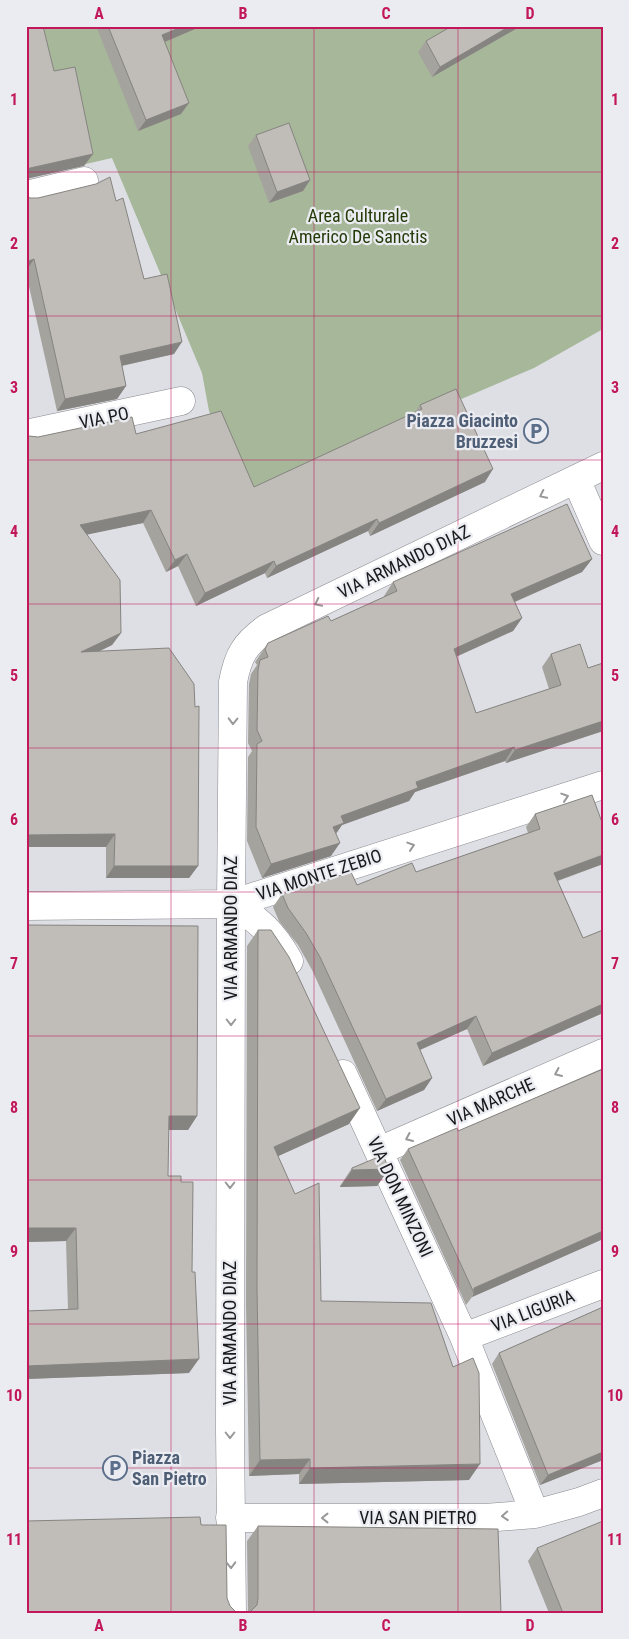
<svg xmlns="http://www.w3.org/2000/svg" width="629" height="1639" viewBox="0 0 629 1639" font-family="'Roboto Condensed',sans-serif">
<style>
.green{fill:#a7b799}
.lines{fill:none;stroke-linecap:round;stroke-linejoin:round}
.street-casing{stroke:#898a8f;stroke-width:29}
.street{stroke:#fff;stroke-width:28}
.wall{fill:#a5a39e}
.shaded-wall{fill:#868481}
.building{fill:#c0bdb8;stroke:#868481}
.oneway{stroke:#989898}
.grid{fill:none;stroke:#c2185b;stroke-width:1;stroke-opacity:0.55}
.labels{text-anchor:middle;stroke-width:4.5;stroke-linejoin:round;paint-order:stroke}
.park-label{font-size:18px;fill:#243b07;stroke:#ebecf2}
.street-label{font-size:18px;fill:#19191b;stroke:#ebecf2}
.service-label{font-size:18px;font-weight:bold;fill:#4e5e75;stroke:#ebecf2;text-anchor:end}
.neatline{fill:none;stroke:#c2185b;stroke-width:2}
.grid-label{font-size:16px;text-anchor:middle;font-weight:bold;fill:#c2185b}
</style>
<rect width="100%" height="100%" fill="#dedfe5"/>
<path class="green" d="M37 26H603V329L534 368 244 492 209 411 202 373 112 158 77 166Z"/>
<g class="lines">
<defs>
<path id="street" d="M26 195 84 181
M26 434 181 401
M576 479 603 541
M231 904C258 918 274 934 289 961
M26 906 231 904 603 785
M343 1074 464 1337 535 1514
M379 1151 603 1053
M464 1337 603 1284
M230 1518H485L535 1514 579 1502 603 1493
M232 1613 230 1431 231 904 233 682C238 655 245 644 267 628L603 466"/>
</defs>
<use href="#street" class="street-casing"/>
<use href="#street" class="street"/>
</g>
<path class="wall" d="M96 26H202L165 42 181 114 138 131Z
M521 26 432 77 418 52 426 41Z
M256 135 310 180 303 191 269 203 248 146Z
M26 196 30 198 116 201 144 279 174 354 122 366 126 386 117 399 57 411 26 273Z
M420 405 485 482 370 536 368 531 267 578 265 573 196 606 178 566 166 572 143 523 87 534 121 633 112 645 100 651 198 866 189 878H106V847H26V434L29 436 38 437 136 434 254 487 415 412Z
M592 559 582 572 515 602 522 618 513 631 456 657 476 713 549 689 542 667 551 654 588 668 603 663V731L506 763 505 761 415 792 409 801 342 825 336 834 331 856 262 878 247 841 248 757 252 751 248 743 249 684 251 674 257 665 255 662 268 643 331 621 384 597V596L393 582Z
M535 814 603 825V864L558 881 583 938 603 930V1013L483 1066 467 1029 420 1050 432 1078 424 1090 377 1111 312 970 298 945 279 921 273 907 282 894 357 885 416 872 528 833 526 827Z
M26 925 197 1116 188 1130H168V1176L181 1182 189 1373 26 1379V1311L68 1310 66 1241 26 1242Z
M258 930 349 1124 278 1156 321 1301 469 1480 299 1484V1474L249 1476 246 1305 247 946Z
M603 1069V1239L472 1297 466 1305 400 1160 408 1149 458 1131Z
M352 1168 389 1169 377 1186 340 1187V1186Z
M603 1307V1460L540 1485 492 1364 499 1353Z
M258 1526 501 1613 248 1612 247 1541Z
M537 1548 603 1613H549L528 1561Z"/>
<path class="shaded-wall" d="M184 26H202L155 46 162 35Z
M510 26H521L432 77 440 67Z
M189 103 181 114 138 131 146 120Z
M93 154 84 166 26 179V170L30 168Z
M310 180 303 191 269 203 277 192Z
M34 259 26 271V262Z
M182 342 174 354 111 368 120 356Z
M126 386 117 399 57 411 65 399Z
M493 469 485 482 370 536 379 523Z
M151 510 143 523 71 538 80 525Z
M377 519 368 531 267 578 276 566Z
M187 554 178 566 166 572 175 560Z
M592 559 582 572 502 607 511 594Z
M274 561 265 573 196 606 205 593Z
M522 618 513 631 444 662 454 649Z
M121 633 112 645 72 664 81 652Z
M603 721V731L506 763 515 750Z
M514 747 505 761 415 792 409 801 342 825 334 836 324 840 341 816 416 782Z
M115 834 106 847H26V835Z
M340 843 331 856 262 878 271 864Z
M603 855V864L545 885 554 873Z
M114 866H198L189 878H106Z
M603 1004V1013L483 1066 492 1053Z
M476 1016 467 1029 408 1055 417 1043Z
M432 1078 424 1090 377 1111 386 1099Z
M360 1108 349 1124 263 1163 274 1147Z
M169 1116H197L188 1130H159Z
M389 1169 377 1186 340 1187 352 1170Z
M26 1228H76L66 1241 26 1242Z
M603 1231V1239L472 1297 474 1293V1288Z
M199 1359 189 1373 26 1379V1366Z
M603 1452V1460L540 1485 548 1475Z
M310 1459 299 1474 249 1476 260 1460Z
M480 1464 469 1480 299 1484 310 1468Z"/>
<path class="building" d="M26 26H43L54 71 75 67 93 154 30 168 26 170Z
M108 26H184L162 35 189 103 146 120Z
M452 26H510L440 67 426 41Z
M289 123 310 180 277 192 256 135Z
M110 177 116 201 123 198 144 279 167 274 182 342 120 356 126 386 65 399 34 259 26 262V196L30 198H38L96 184Z
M456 389 493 469 379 523 377 519 276 566 274 561 205 593 187 554 175 560 151 510 80 525 120 580 121 633 81 652 169 648 194 684 195 707 199 706 198 866H114L115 834 26 835V434L29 436 38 437 132 417 136 434 221 411 254 487 422 409 420 405Z
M567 504 592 559 511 594 522 618 454 649 476 713 561 685 551 654 580 644 588 668 603 663V721L515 750 514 747 416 782 418 788 341 816 344 823 333 827 340 843 271 864 256 827 257 744 262 741 257 730 258 670 260 660 268 657 265 649 268 643 328 616 331 621 397 591 393 582Z
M592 795 603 825V855L554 873 583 938 603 930V1004L492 1053 476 1016 417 1043 432 1078 386 1099 320 957 306 933 288 908 282 894 351 872 357 885 412 863 416 872 540 829 535 814Z
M26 925 198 926 197 1116H169L168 1176H181V1182H193L192 1272H195L199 1359 26 1366V1311L78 1309 76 1228H26Z
M258 930H271L289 957 360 1108 274 1147 295 1194 319 1183 321 1301 431 1303 453 1367 473 1358 479 1373 480 1464 310 1468V1459L260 1460 257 1289Z
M603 1069V1231L474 1288V1293L408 1149 457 1128 458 1131Z
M383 1155 389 1169 352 1170V1168Z
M603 1307V1452L548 1475 499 1353Z
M200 1517 201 1525H226L227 1598 230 1606 236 1612 240 1613H26V1521Z
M603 1521V1613H563L537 1548Z
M258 1526 498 1529 501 1613H244L251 1611 257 1605 258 1598Z"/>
<defs><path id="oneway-chevron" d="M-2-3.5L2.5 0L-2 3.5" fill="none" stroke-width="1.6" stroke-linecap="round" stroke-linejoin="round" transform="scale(1.25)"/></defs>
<g class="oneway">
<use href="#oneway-chevron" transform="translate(543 495) rotate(154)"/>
<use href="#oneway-chevron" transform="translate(318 603) rotate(154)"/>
<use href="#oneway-chevron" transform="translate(233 721) rotate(91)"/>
<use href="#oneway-chevron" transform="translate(565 797) rotate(-18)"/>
<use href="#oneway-chevron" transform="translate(411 846) rotate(-18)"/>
<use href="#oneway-chevron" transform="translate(231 1022) rotate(90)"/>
<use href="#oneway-chevron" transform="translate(558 1073) rotate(156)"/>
<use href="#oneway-chevron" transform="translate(409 1138) rotate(156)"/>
<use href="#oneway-chevron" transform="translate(230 1185) rotate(90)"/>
<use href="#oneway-chevron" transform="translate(230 1435) rotate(90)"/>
<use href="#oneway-chevron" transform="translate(505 1516) rotate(176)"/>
<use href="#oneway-chevron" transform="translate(325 1518) rotate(-180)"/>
<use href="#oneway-chevron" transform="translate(231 1565) rotate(89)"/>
</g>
<path class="grid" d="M171 26V1613M314 26V1613M458 26V1613M26 172H603M26 316H603M26 460H603M26 604H603M26 748H603M26 892H603M26 1036H603M26 1180H603M26 1324H603M26 1468H603"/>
<defs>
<symbol id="parking-ring" viewBox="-11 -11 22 22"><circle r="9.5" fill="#ebecf2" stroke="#5c6f8a" stroke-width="1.5"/><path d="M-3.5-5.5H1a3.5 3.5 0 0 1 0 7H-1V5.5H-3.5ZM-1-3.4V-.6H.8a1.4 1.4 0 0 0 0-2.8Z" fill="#5c6f8a"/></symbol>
</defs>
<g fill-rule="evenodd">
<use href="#parking-ring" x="522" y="417" width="28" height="28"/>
<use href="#parking-ring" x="101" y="1454" width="28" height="28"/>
</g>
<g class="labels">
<g class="park-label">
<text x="358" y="222">Area Culturale<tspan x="358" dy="21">Americo De Sanctis</tspan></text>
</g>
<g class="street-label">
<text transform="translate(104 418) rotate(-12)" y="6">VIA PO</text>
<text transform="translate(404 562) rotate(-26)" y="6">VIA ARMANDO DIAZ</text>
<text transform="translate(319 875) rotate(-18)" y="6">VIA MONTE ZEBIO</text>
<text transform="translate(231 928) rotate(-90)" y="6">VIA ARMANDO DIAZ</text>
<text transform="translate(491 1102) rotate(-24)" y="6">VIA MARCHE</text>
<text transform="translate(400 1197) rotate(65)" y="6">VIA DON MINZONI</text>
<text transform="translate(533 1311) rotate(-21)" y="6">VIA LIGURIA</text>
<text transform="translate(230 1333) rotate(-90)" y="6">VIA ARMANDO DIAZ</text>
<text x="418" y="1524">VIA SAN PIETRO</text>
</g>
<g class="service-label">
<text x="518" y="427">Piazza Giacinto<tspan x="518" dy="21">Bruzzesi</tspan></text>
<text x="132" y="1464" text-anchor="start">Piazza<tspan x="132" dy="21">San Pietro</tspan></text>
</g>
</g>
<rect width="629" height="1639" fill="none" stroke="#ebecf2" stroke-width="55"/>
<rect x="28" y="28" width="574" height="1584" class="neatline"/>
<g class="grid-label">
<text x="99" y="19">A</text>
<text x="243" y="19">B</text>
<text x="386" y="19">C</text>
<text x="530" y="19">D</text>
<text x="14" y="105">1</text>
<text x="615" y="105">1</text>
<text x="14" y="249">2</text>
<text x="615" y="249">2</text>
<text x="14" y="393">3</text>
<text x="615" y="393">3</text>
<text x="14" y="537">4</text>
<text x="615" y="537">4</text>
<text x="14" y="681">5</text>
<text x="615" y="681">5</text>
<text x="14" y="825">6</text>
<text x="615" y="825">6</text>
<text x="14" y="969">7</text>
<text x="615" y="969">7</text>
<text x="14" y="1113">8</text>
<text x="615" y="1113">8</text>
<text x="14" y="1257">9</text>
<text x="615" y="1257">9</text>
<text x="14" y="1401">10</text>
<text x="615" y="1401">10</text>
<text x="14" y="1545">11</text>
<text x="615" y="1545">11</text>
<text x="99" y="1631">A</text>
<text x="243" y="1631">B</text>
<text x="386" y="1631">C</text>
<text x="530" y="1631">D</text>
</g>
</svg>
